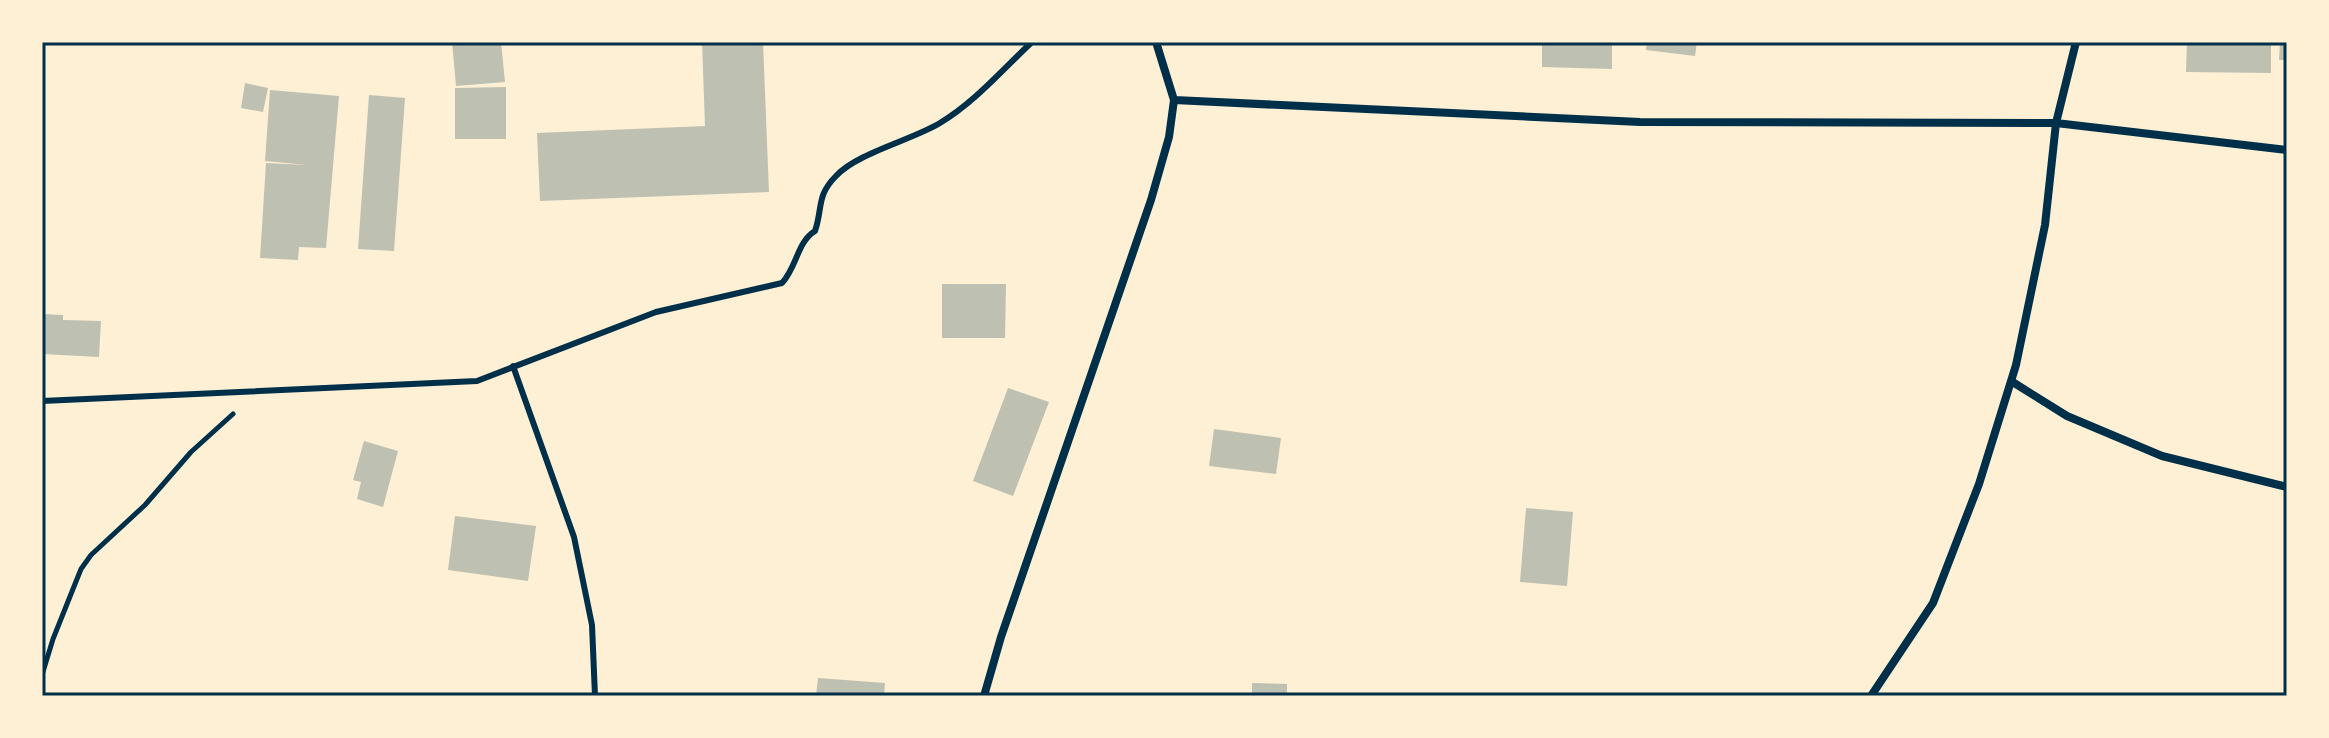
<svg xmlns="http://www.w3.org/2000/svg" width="2329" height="738" viewBox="0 0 2329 738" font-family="'Sofia Sans Condensed',sans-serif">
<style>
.building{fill:#bec0b2}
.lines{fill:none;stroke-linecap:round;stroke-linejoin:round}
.path{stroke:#003049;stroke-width:5}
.service{stroke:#003049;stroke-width:6}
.minor{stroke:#003049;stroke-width:8}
.neatline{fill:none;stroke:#003049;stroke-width:3}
</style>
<rect width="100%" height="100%" fill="#fdf0d5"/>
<path class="building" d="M452 42H501L505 82 456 86Z
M702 42H763L769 192 540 201 537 133 705 126Z
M1542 42H1612V69L1542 67Z
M1647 42H1697L1695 56 1646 50Z
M2187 42H2271V73L2186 72Z
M2280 42H2287V60H2279Z
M245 83 268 88 263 112 241 108Z
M506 87V139H455V88Z
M270 90 339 96 326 248 299 247 298 260 260 258 266 163 307 165 265 161Z
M369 95 405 98 394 251 358 249Z
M942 284H1006L1005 338H942Z
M42 314 63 315V320L101 321 99 357 42 354Z
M1008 388 1049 402 1013 496 973 481Z
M1214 429 1281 438 1276 474 1209 466Z
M364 441 398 451 383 507 357 499 361 482 353 480Z
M1526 508 1573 512 1567 586 1520 582Z
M455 516 536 526 528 581 448 570Z
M818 678 885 683 884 696H816Z
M1252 683 1287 684V696H1252Z"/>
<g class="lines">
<path class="path" d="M42 675 53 639 81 569 91 555 145 505 191 452 233 414"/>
<path class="service" d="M513 366 574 537 592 625 595 696
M42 401 477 381 656 312 782 283C797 267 797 242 815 231 823 208 816 196 836 176 857 153 912 140 940 123 975 102 1002 70 1032 42"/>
<path class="minor" d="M1174 100 1640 122 2056 123 2287 150
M2011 381 2067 416 2162 456 2287 487
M984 696 1001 637 1151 200 1169 137 1174 100 1156 42
M1871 696 1933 603 1979 484 2016 365 2045 225 2056 123 2076 42"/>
</g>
<rect width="2329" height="738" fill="none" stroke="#fdf0d5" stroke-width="88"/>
<rect x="44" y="44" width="2241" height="650" class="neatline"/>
</svg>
